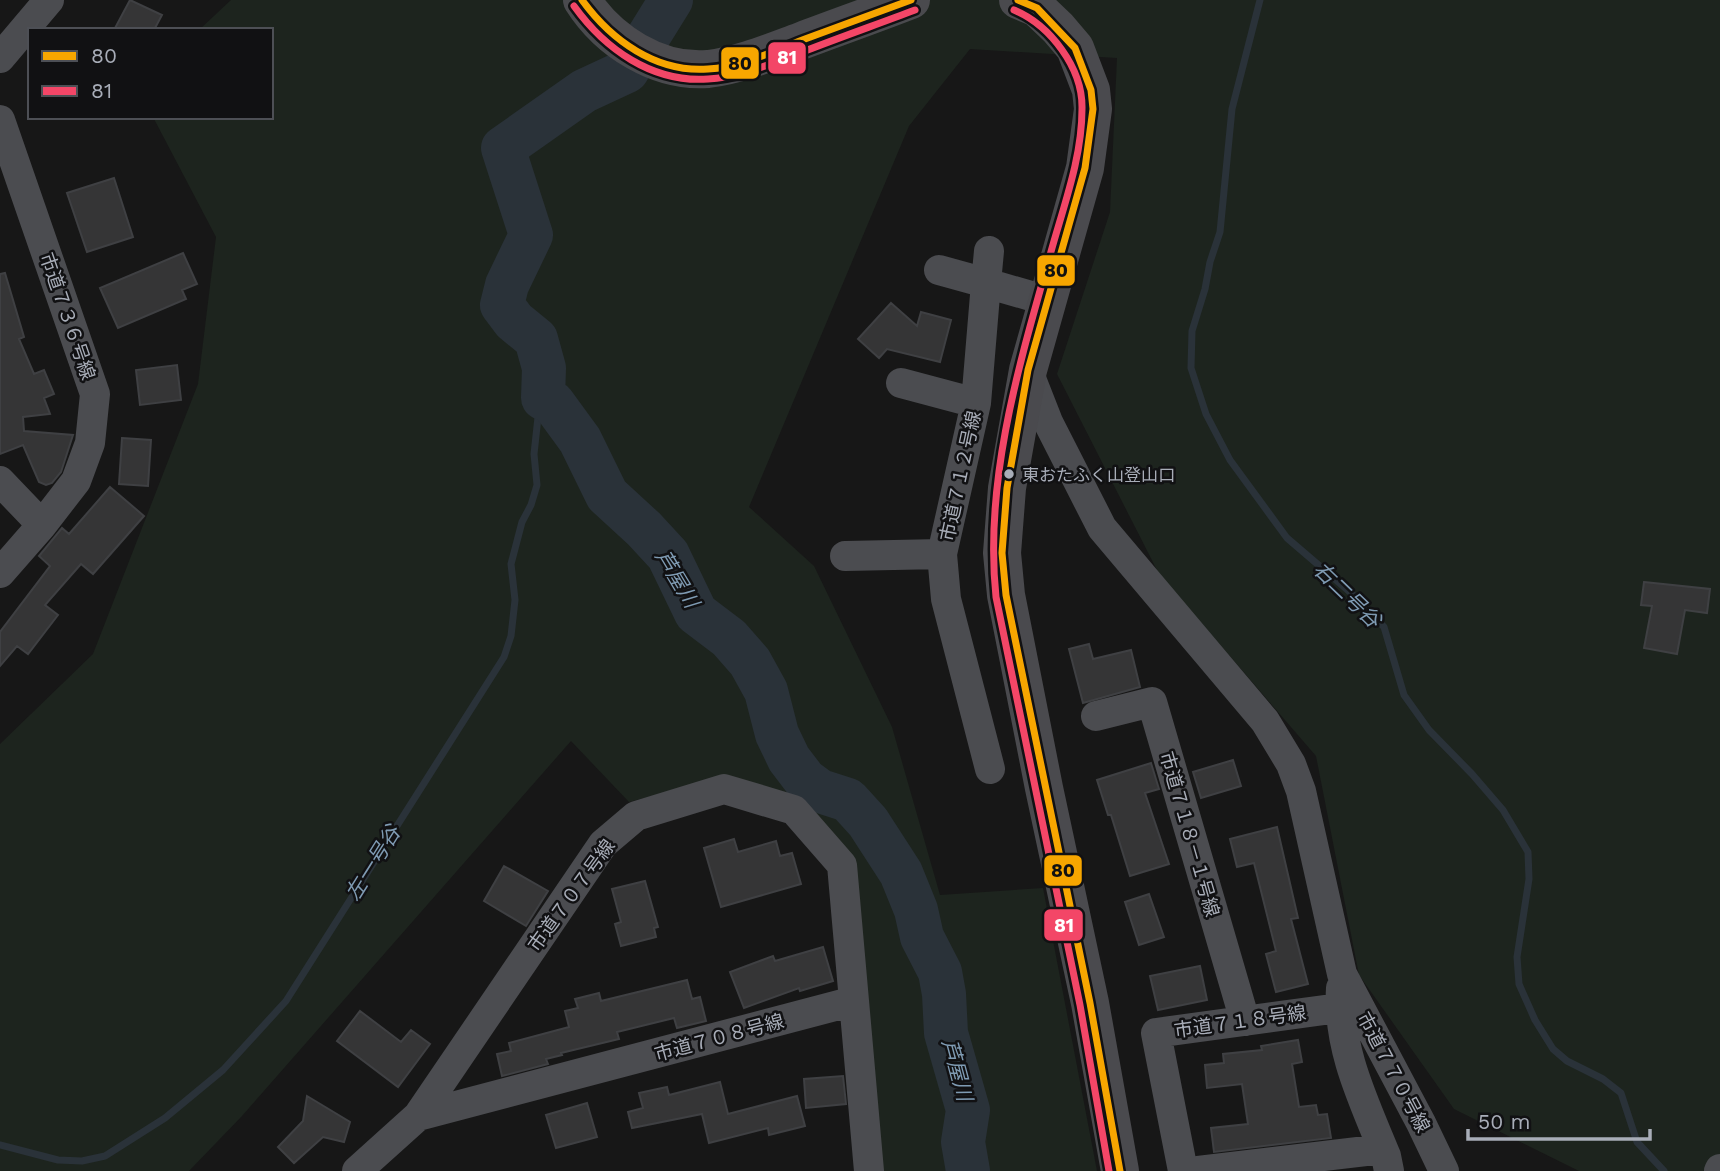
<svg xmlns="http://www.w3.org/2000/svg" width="1720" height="1171" viewBox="0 0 1720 1171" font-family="'Work Sans','Noto Sans JP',sans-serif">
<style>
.green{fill:#1d241e}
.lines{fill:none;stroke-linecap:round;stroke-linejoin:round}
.stream{stroke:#2a3239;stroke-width:7}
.river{stroke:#2a3239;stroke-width:44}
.building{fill:#353536;stroke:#3f4043;stroke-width:2}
.street{stroke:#4b4c50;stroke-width:30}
.secondary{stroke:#4a4a4e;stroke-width:38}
.bus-1-casing{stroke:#111113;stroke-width:12}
.bus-2-casing{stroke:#111113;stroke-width:12}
.bus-1{stroke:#f7a600;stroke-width:7}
.bus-2{stroke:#f34667;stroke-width:7}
.bus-dot{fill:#a8adb8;stroke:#111113;stroke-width:2.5}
.labels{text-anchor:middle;stroke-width:5;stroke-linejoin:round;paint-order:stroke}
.bus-label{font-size:17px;fill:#a8adb8;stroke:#111113;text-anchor:start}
.street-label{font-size:19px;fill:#a8adb8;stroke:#111113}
.water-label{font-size:21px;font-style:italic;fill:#7f9bb3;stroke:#111113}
.line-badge{stroke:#111113;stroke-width:2.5}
.badge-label{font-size:19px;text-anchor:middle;font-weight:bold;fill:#fff}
.pale-badge-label{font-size:19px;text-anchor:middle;font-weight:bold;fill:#111}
</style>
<rect width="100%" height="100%" fill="#171717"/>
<path class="green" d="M231 0H1720V1171H1579L1454 1109 1359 975 1316 756 1159 574 1057 374 1110 212 1117 58 970 49 909 126 749 507 814 566 892 727 940 895 1043 888 1097 1171H880L849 857 725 777 629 802 571 741 242 1116 189 1171H0V744L93 654 198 384 216 237 153 117H271V30H199Z"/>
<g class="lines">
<path class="stream" d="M1260 0 1232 109 1220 232 1210 262 1205 289 1192 331 1191 368 1206 414 1230 460 1287 538 1350 592 1384 627 1404 695 1429 730 1472 774 1503 810 1528 852 1529 879 1517 957 1519 984 1535 1020 1553 1049 1567 1061 1603 1079 1621 1093 1637 1142 1664 1171
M0 1145 58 1160 82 1161 105 1156 165 1118 223 1070 286 1001 504 657 511 636 515 600 511 564 522 522 531 505 537 485 534 454 539 408 543 398"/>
<path class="river" d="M671 0 627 71 584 91 503 148 531 235 507 285 502 305 514 321 536 339 544 368 543 398 553 403 580 440 607 495 644 529 668 555 696 613 729 638 750 662 766 691 777 734 789 759 805 780 820 791 848 800 868 822 901 873 916 910 922 937 940 972 944 994 946 1033 968 1110 963 1142 968 1171"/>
</g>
<path class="building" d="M130 0 162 15 154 30H114Z
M114 178 133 237 87 252 67 193Z
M183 253 197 284 182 290 186 299 118 328 100 288Z
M5 273 24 337 19 339 34 374 44 370 54 394 44 398 50 414 23 417 24 431 73 435 61 472 52 483 46 485 39 482 23 445 0 454V274Z
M891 303 917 326 921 312 951 320 940 362 887 349 879 358 858 339Z
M177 365 181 400 140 405 136 370Z
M122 438 151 440 148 486 119 484Z
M110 487 144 516 93 574 81 564 45 605 58 615 28 654 17 646 0 666V632L50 566 39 556 62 528 69 534Z
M1644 582 1710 589 1707 613 1685 610 1677 654 1644 648 1652 606 1641 605Z
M1089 644 1093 659 1131 650 1140 687 1083 703 1069 649Z
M1233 760 1241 786 1201 798 1193 772Z
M1151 763 1159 789 1145 793 1169 864 1130 876 1111 815H1108L1097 780Z
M1277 827 1298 918 1291 919 1308 984 1276 992 1266 954 1276 951 1254 863 1237 867 1230 839Z
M734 839 738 852 776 841 780 856 792 853 801 884 721 907 704 848Z
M504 866 548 891 526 926 484 901Z
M645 881 658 927 654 928 656 937 621 946 615 924 621 922 612 889Z
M1149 894 1164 937 1139 945 1125 902Z
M823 947 833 981 800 991 799 988 744 1008 730 972 773 956 775 961Z
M1200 966 1207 1000 1158 1010 1150 976Z
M687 980 692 999 700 997 706 1021 677 1028 674 1018 617 1032 619 1039 561 1053 562 1055 546 1059 548 1064 502 1076 497 1054 511 1051 509 1043 569 1027 565 1011 578 1008 575 999 599 993 601 1001Z
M360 1011 401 1042 411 1030 430 1044 398 1087 337 1041Z
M1298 1040 1302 1062 1292 1064 1299 1107 1316 1105 1318 1115 1327 1114 1331 1138 1214 1152 1211 1128 1248 1124 1242 1084 1207 1088 1205 1065 1224 1063 1223 1054 1262 1050 1261 1046Z
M843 1076 846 1104 806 1108 804 1079Z
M720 1082 728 1114 797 1096 805 1126 769 1135 768 1128 709 1143 702 1114 632 1128 628 1112 643 1108 639 1093 667 1087 669 1095Z
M307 1096 350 1122 344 1142 323 1137 294 1163 278 1147 303 1121Z
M587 1103 597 1137 556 1148 546 1115Z"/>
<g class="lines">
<path class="street" d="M0 58 49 0
M0 120 95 394 90 443 76 481 42 525 0 573
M939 270 986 283 989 251
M1028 371 1048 422 1102 528 1265 721 1291 764 1301 791 1342 974 1421 1123 1444 1171
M901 383 976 403
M0 481 42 525
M845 556 942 554
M1096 716 1152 702 1245 1021
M990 769 946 599 942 554 976 403 986 283 1048 301
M1341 988C1337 1048 1364 1102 1386 1156L1389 1171
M418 1116 854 1001 869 1171
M357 1171 418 1116 603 844 636 816 724 789 794 810 842 865 854 1001
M1183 1171 1156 1033 1339 1008
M1198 1171 1383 1149
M1719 1171 1720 1169"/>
<path class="secondary" d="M582 0C608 41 658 73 708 69 740 65 771 52 801 41 838 27 875 14 911 0
M1018 0 1037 8 1058 28 1075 48 1091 90 1093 109 1085 168 1028 370 1007 488 1002 553 1006 595 1044 788 1090 1003 1120 1171"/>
<defs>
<path id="bus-1" d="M582 0C611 40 656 73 708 69 741 67 774 51 805 39 841 26 876 13 911 0
M1018 0 1037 8 1075 48 1091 90 1093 109 1085 168 1028 370 1007 488 1002 553 1006 595 1090 1003 1120 1171"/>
<path id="bus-2" d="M574 6C605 49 652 83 708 79 741 78 774 62 805 51 841 37 878 24 915 10
M1014 10C1050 25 1083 68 1082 109 1082 160 1062 210 1049 259 1018 368 984 483 996 597L1080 1005 1109 1171"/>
</defs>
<use href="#bus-1" class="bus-1-casing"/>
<use href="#bus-2" class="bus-2-casing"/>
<use href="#bus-1" class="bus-1"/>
<use href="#bus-2" class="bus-2"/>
</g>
<circle class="bus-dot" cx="1009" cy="474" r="6"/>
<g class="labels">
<g class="bus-label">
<text x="1022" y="481">東おたふく山登山口</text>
</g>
<g class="street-label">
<text transform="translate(68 316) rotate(71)" y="7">市道７３６号線</text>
<text transform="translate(960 476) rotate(-78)" y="7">市道７１２号線</text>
<text transform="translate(1190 834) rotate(74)" y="7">市道７１８－１号線</text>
<text transform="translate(571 895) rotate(-54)" y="7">市道７０７号線</text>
<text transform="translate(1240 1021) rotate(-8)" y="7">市道７１８号線</text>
<text transform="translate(719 1037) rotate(-15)" y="7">市道７０８号線</text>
<text transform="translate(1394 1072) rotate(62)" y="7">市道７７０号線</text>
</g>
<g class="water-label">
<text transform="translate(677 579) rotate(59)" y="7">芦屋川</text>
<text transform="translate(1347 595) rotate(44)" y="7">右二号谷</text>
<text transform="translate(373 863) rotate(-58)" y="7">左一号谷</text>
<text transform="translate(957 1070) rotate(75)" y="7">芦屋川</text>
</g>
</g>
<g class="line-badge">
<rect x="767" y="41" width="40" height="34" rx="7" fill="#f34667"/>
<rect x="720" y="46" width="40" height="34" rx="7" fill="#f7a600"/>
<rect x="1036" y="254" width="40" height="33" rx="7" fill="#f7a600"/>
<rect x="1043" y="854" width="40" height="33" rx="7" fill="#f7a600"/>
<rect x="1043" y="908" width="41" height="34" rx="7" fill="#f34667"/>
</g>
<g class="badge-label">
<text x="787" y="64">81</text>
<text x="1064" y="932">81</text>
</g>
<g class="pale-badge-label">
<text x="740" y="70">80</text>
<text x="1056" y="277">80</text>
<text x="1063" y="877">80</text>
</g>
<rect x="28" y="28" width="245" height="91" fill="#111113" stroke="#4d4f55" stroke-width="2"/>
<rect x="42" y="51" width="35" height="10" fill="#f7a600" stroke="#4d4f55" stroke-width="2"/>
<text x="91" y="63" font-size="21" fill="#a8adb8">80</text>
<rect x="42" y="86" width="35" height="10" fill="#f34667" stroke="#4d4f55" stroke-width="2"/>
<text x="91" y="98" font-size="21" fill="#a8adb8">81</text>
<path d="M1468 1129v10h182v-10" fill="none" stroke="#a8adb8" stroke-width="3.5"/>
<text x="1478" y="1129" font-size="21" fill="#a8adb8" stroke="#111113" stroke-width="5" paint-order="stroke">50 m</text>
</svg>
